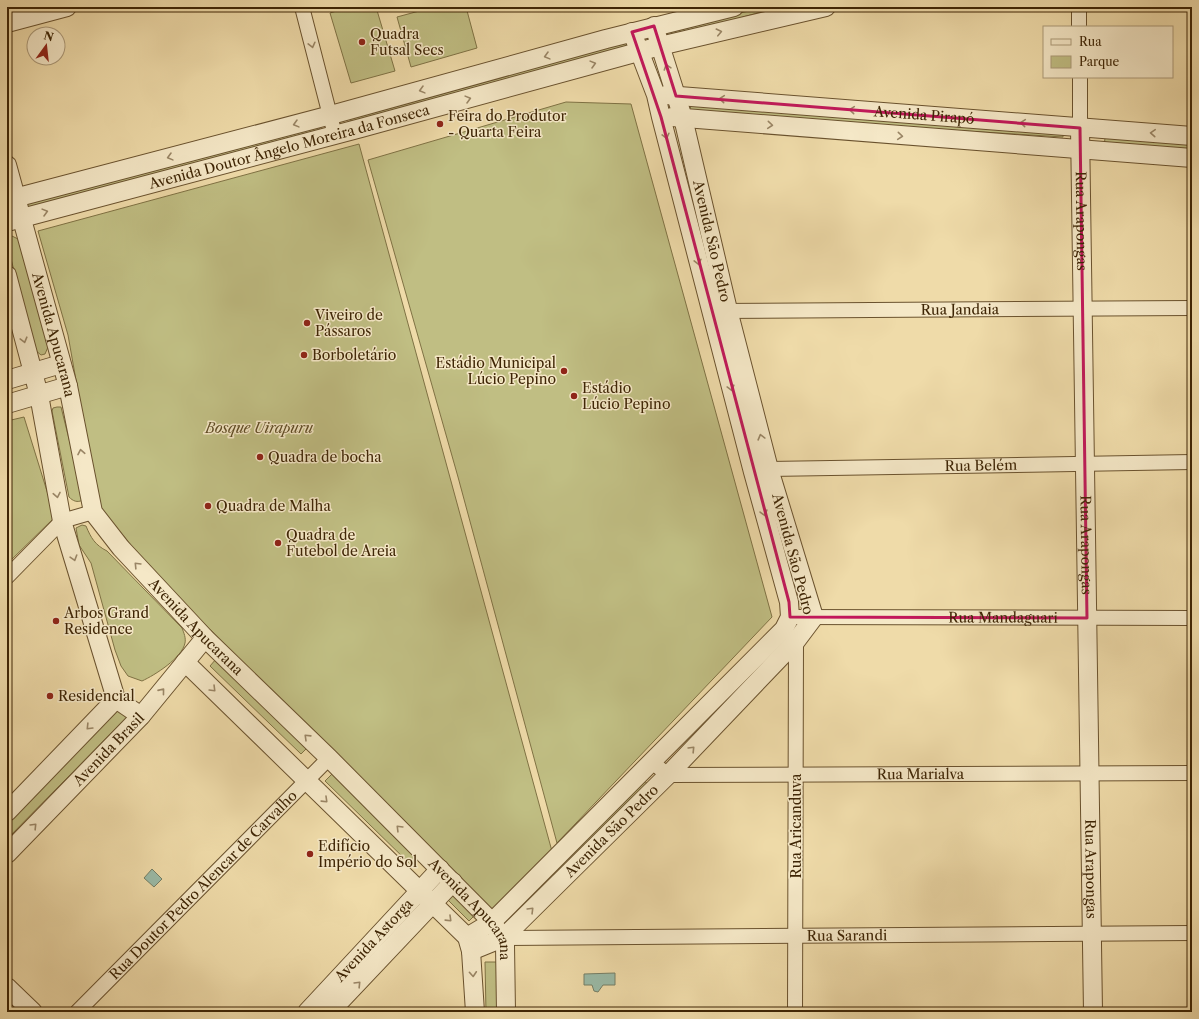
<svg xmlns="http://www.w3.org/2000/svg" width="1199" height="1019" viewBox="0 0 1199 1019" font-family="'Libre Caslon Text',serif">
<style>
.green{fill:#c0be83;stroke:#7f7244}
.water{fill:#9abba8;stroke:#757f67}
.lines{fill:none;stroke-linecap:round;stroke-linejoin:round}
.minor-casing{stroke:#6a522e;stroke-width:16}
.tertiary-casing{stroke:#6a522e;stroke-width:20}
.minor{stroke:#f5e8c7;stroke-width:14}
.tertiary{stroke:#f5e8c7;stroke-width:18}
.oneway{stroke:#9a8666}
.marked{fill:none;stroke:#c2185b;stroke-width:3;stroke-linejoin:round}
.poi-dot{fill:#8f2418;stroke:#f5e8c7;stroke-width:1.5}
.labels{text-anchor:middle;stroke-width:3;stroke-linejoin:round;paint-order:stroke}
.poi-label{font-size:14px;fill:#3e2505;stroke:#f5e8c7;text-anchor:start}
.street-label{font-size:14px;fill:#3e2505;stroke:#f5e8c7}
.park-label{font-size:14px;font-style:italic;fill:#5e4b24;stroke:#f5e8c7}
</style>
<rect width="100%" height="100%" fill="#efdba9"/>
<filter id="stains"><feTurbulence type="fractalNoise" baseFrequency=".005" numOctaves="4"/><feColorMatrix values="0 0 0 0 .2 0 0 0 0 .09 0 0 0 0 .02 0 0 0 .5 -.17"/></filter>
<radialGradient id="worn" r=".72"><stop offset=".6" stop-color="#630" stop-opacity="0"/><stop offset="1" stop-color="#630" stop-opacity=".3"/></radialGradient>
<path class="green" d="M349 7H376L395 71 351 83 330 13Z
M434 7H466L477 48 411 67 397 17Z
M765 7H779L664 39 663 32Z
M626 40 628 48 352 125 349 118Z
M566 102 631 104 772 617 557 843 458 477 368 160Z
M693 105 1063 133V137L692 114 689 109Z
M319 126 321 134 26 211 24 203Z
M1105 138 1192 144V153L1104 147Z
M359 144 553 855 493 916 154 573 98 505 68 335 38 231Z
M12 236 20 240 48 347 45 354 41 355 35 350 7 244 8 239Z
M57 407H61L83 495V500C77 503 73 501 69 497L52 411 53 408Z
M24 417 55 517 7 564V421Z
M82 525 86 526C91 538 95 545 107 551L182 628C184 633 186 638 185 643 182 658 155 675 142 681L128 676 121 666 115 650 91 563 79 545 76 528Z
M216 659 308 747 301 754 210 666Z
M120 708 128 716 7 839V822Z
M333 773 417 856 410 864 325 781Z
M644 781 647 783 516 913 513 911Z
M453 892 476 914 469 921 446 898Z
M485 962H497L498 1012H486Z"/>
<path class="water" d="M152 869 162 879 154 887 144 878Z
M615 973V985H603L598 992 594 991 592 985H584V974Z"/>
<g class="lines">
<defs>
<g id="minor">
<path d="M302 7 335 135"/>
<path d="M1079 7V27"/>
<path d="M1080 77V128"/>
<path id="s1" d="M718 311 1192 308"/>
<path id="s2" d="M761 470 769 469 1192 462"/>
<path d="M7 577 62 521 93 512"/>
<path id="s3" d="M790 617 1192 618"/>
<path d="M793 638 796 641 795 1012"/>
<path id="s4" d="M652 762 668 775 1192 773"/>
<path id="s5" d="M503 938 1192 933"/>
<path id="s6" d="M77 1012 329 758"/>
</g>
<g id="tertiary">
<path d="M7 23 67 7"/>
<path id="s7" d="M666 95 1192 136"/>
<path d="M672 117 1192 158"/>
<path id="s8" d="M1080 128 1093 1012"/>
<path id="s9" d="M7 165 68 386 93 512 121 548 205 638 329 758 492 922 503 938 505 945 506 1012"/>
<path d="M7 200 331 115 606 39 734 7"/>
<path id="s10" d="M7 222 361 128 660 46 826 7"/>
<path d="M7 275 39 395 62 521 116 699 141 716"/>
<path d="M7 380 61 364"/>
<path d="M7 404 68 386"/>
<path d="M185 662 467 937 471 951 475 1012"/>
<path d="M7 812 116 699"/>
<path id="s11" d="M7 854 141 716 205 638"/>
<path d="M467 937 492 922 784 629 790 617 789 602 753 472 661 117 656 95 632 32"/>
<path id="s12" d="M471 951 503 938 668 775 796 641 814 617 769 469 728 310 683 118 654 26"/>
<path d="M7 987 33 1012"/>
<path id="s13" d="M307 1012 440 869"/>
<path d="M330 1012 453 882"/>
</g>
</defs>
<use href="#minor" class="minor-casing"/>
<use href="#tertiary" class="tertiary-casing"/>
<use href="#minor" class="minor"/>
<use href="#tertiary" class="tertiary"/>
</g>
<defs><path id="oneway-chevron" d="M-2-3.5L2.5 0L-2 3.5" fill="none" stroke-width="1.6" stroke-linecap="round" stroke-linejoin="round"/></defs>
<g class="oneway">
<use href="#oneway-chevron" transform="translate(719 32) rotate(-13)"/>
<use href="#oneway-chevron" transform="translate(312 45) rotate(76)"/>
<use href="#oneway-chevron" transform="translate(547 56) rotate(165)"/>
<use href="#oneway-chevron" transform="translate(593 64) rotate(-15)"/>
<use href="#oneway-chevron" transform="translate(667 67) rotate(-108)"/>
<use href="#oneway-chevron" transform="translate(422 90) rotate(165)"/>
<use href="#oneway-chevron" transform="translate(468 99) rotate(-15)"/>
<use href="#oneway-chevron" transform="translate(722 99) rotate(-175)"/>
<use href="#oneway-chevron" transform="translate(852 110) rotate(-175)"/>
<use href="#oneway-chevron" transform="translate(1023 123) rotate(-175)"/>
<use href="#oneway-chevron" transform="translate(296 124) rotate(165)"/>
<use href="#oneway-chevron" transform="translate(770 125) rotate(5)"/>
<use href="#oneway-chevron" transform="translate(1153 133) rotate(-176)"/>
<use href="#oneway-chevron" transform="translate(666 136) rotate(76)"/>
<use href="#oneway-chevron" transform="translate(900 136) rotate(5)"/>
<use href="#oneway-chevron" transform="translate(170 157) rotate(165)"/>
<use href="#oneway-chevron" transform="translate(45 212) rotate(-15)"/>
<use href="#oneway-chevron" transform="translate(698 262) rotate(76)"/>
<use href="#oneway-chevron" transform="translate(24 340) rotate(75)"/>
<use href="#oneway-chevron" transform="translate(731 388) rotate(75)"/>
<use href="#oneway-chevron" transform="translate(761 437) rotate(-105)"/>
<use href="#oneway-chevron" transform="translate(81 452) rotate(-101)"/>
<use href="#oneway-chevron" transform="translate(57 495) rotate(79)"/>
<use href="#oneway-chevron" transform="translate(764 513) rotate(74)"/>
<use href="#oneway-chevron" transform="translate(74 558) rotate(73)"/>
<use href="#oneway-chevron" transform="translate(137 565) rotate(-134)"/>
<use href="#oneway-chevron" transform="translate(213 689) rotate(45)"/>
<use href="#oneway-chevron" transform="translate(162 691) rotate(-51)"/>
<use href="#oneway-chevron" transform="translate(89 727) rotate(134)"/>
<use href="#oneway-chevron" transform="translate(307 737) rotate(-136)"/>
<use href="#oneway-chevron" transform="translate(692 749) rotate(-46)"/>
<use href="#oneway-chevron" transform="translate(325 800) rotate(44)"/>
<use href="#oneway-chevron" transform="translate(34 826) rotate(-46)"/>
<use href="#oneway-chevron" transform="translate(399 828) rotate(-135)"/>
<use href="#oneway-chevron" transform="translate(531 910) rotate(-45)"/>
<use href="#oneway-chevron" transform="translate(449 919) rotate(44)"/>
<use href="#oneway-chevron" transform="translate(473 974) rotate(86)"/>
<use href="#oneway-chevron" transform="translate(358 984) rotate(-46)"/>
</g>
<path class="marked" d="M654 26 676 96 1080 128 1087 618 790 617 789 602 661 117 632 32Z"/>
<g class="poi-dot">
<circle cx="362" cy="42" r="4"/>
<circle cx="440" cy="124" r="4"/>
<circle cx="307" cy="323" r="4"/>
<circle cx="304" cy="355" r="4"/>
<circle cx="564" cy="371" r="4"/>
<circle cx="574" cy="396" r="4"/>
<circle cx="260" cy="457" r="4"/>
<circle cx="208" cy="506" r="4"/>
<circle cx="278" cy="543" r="4"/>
<circle cx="56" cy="621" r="4"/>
<circle cx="50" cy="696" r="4"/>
<circle cx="310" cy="854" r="4"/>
</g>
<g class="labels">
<g class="poi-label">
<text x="370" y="39">Quadra<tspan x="370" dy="16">Futsal Secs</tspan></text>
<text x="448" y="121">Feira do Produtor<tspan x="448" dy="16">- Quarta Feira</tspan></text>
<text x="315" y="320">Viveiro de<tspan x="315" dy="16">Pássaros</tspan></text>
<text x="312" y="360">Borboletário</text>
<text x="556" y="368" text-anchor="end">Estádio Municipal<tspan x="556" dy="16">Lúcio Pepino</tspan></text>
<text x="582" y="393">Estádio<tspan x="582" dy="16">Lúcio Pepino</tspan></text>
<text x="268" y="462">Quadra de bocha</text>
<text x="216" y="511">Quadra de Malha</text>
<text x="286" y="540">Quadra de<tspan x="286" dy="16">Futebol de Areia</tspan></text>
<text x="64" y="618">Arbos Grand<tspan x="64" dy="16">Residence</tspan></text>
<text x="58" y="701">Residencial</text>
<text x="318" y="851">Edifício<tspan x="318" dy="16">Império do Sol</tspan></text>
</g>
<g class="street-label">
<text dy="5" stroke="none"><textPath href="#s7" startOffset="259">Avenida Pirapó</textPath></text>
<text dy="5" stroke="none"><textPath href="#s10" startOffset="292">Avenida Doutor Ângelo Moreira da Fonseca</textPath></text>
<text dy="5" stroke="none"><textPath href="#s8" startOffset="93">Rua Arapongas</textPath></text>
<text transform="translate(712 241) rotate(77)" y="5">Avenida São Pedro</text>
<text dy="5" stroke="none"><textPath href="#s1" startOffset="242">Rua Jandaia</textPath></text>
<text dy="5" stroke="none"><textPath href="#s9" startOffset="176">Avenida Apucarana</textPath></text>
<text dy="5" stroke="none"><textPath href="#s2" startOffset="220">Rua Belém</textPath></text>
<text dy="5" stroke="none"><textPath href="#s8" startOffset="417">Rua Arapongas</textPath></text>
<text transform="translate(793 554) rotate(75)" y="5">Avenida São Pedro</text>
<text dy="5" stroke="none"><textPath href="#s3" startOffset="213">Rua Mandaguari</textPath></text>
<text dy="5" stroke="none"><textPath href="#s9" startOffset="512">Avenida Apucarana</textPath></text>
<text dy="5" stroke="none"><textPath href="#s11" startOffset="146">Avenida Brasil</textPath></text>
<text dy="5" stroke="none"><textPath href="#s4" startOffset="273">Rua Marialva</textPath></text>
<text transform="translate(796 826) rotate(-90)" y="5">Rua Aricanduva</text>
<text dy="5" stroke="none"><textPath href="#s12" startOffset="187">Avenida São Pedro</textPath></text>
<text dy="5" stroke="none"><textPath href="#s8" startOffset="741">Rua Arapongas</textPath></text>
<text dy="5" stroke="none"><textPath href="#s6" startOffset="179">Rua Doutor Pedro Alencar de Carvalho</textPath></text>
<text dy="5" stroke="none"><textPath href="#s9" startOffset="908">Avenida Apucarana</textPath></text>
<text dy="5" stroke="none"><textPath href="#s5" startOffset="344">Rua Sarandi</textPath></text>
<text dy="5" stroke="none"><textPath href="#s13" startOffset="98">Avenida Astorga</textPath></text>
</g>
<g class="park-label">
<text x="259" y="433">Bosque Uirapuru</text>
</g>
</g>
<rect width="1199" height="1019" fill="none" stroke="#efdba9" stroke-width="24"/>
<rect x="8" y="8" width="1183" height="1003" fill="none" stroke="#3e2505" stroke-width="2"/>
<rect x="12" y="12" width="1175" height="995" fill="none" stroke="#3e2505"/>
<rect x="1043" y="26" width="130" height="52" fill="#f5e8c7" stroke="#ac9a79"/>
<rect x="1051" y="39" width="20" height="6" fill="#f5e8c7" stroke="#ac9a79"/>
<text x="1079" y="46" font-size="12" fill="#3e2505">Rua</text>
<rect x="1051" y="56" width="20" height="12" fill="#c0be83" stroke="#ac9a79"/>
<text x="1079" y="66" font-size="12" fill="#3e2505">Parque</text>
<g transform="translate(46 46) rotate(15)"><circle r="19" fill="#f5e8c7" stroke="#ac9a79"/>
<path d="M0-3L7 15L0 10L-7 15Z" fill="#8f2418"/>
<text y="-6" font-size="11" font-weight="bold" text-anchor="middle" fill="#3e2505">N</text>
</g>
<rect width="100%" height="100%" filter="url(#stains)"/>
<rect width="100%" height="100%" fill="url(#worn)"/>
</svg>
